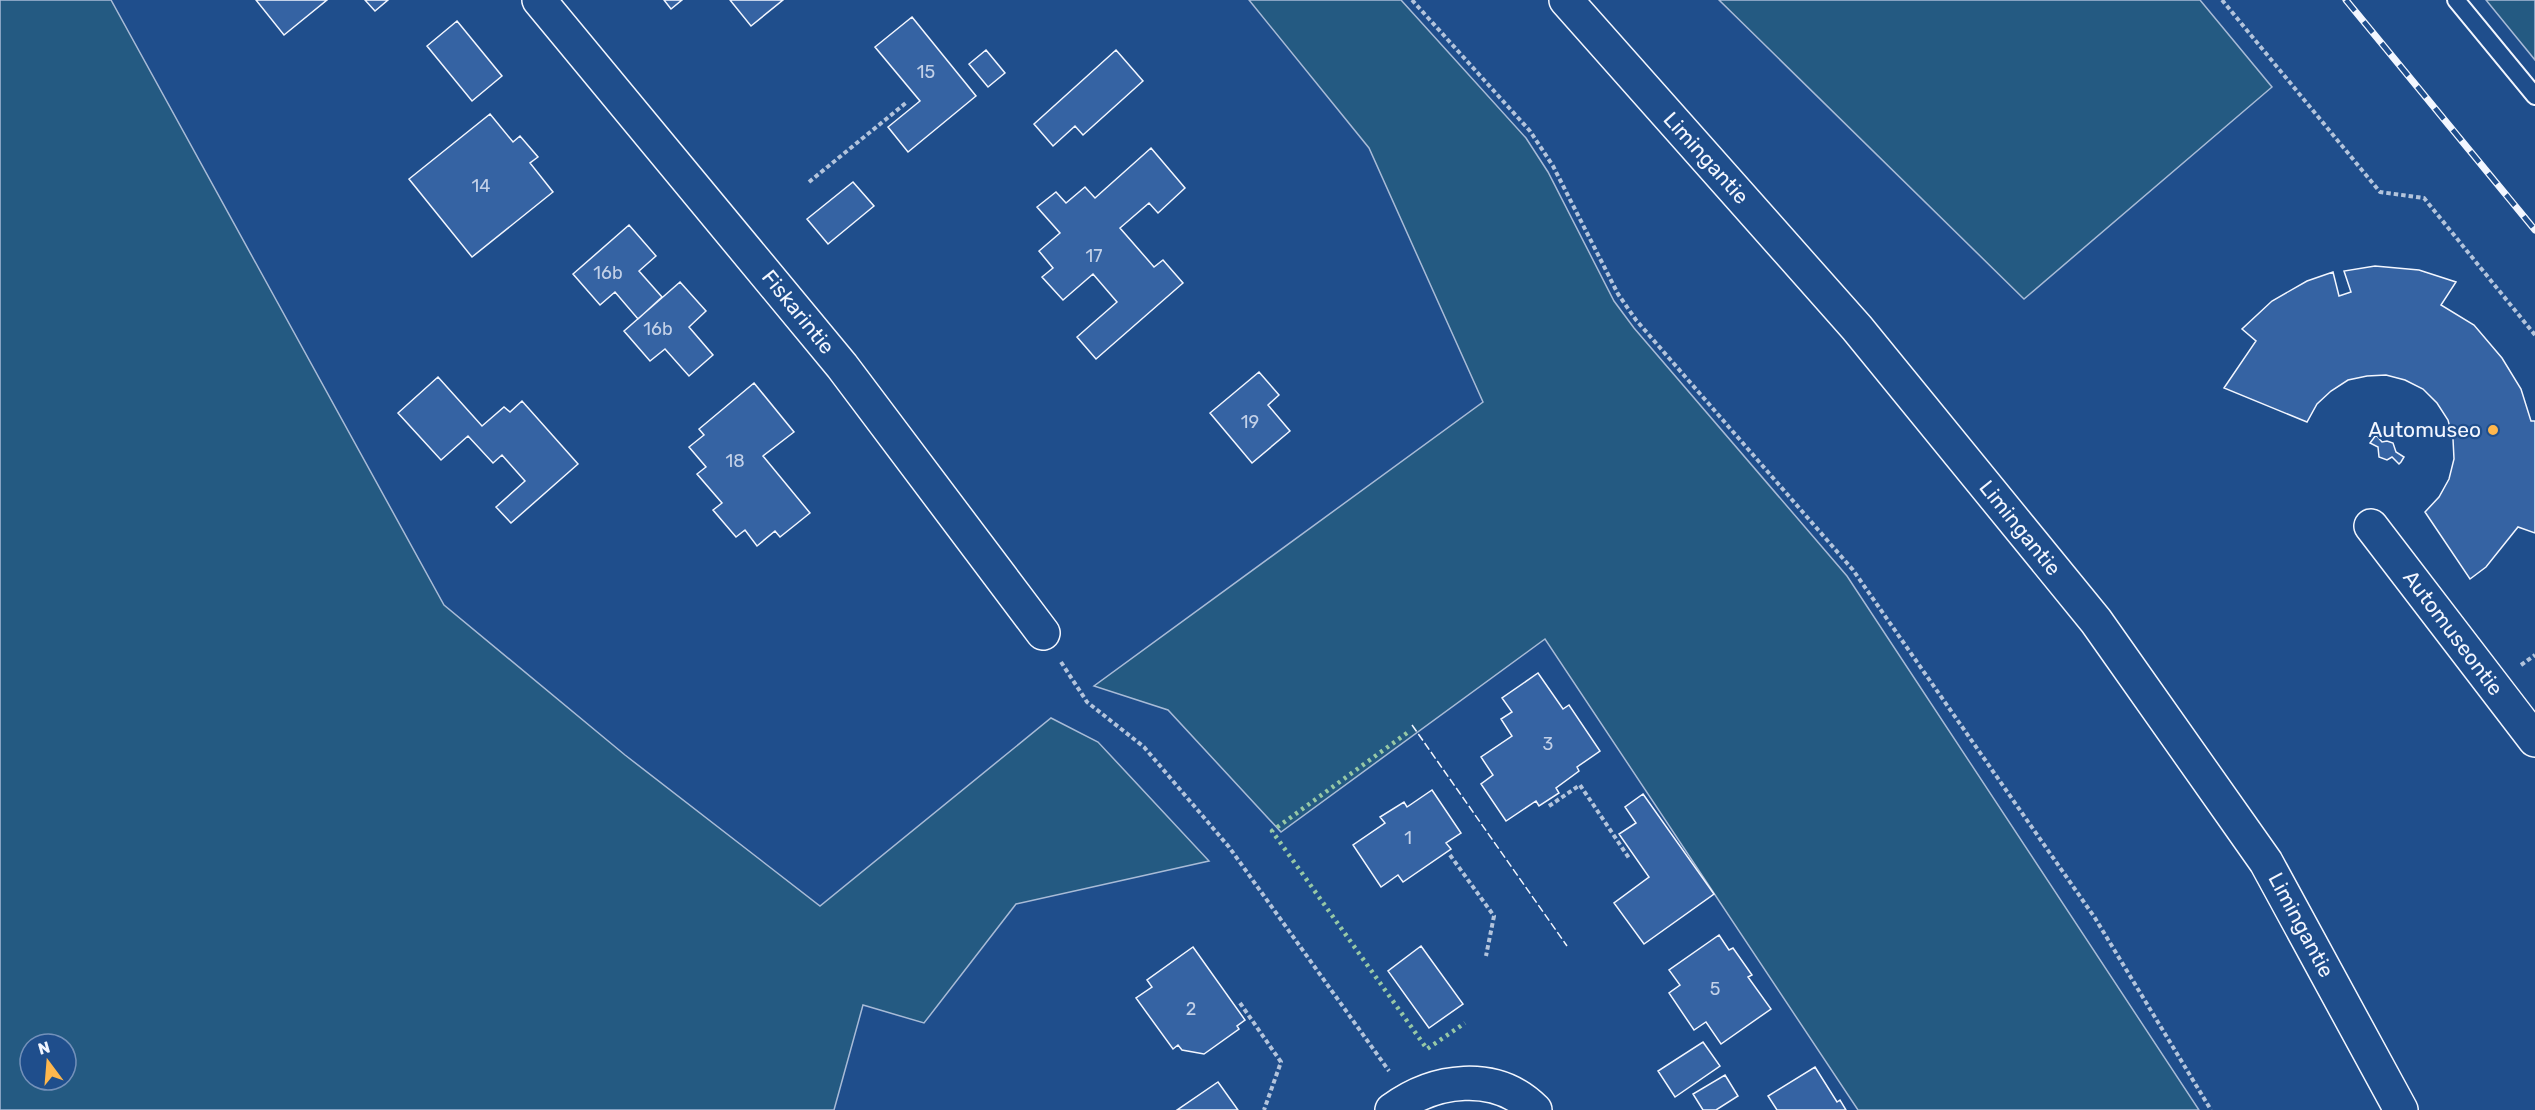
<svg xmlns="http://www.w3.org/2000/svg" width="2535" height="1110" viewBox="0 0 2535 1110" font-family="Rubik,sans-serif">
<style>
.green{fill:#245a82;stroke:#a8bbd7;stroke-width:1.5;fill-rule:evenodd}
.building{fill:#3563a3;stroke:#f2f6ff;stroke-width:1.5}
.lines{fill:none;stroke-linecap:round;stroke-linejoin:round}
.lane-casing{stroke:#f2f6ff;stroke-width:20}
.street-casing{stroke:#f2f6ff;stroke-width:36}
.secondary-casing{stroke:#f2f6ff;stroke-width:36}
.path{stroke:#b3c4dc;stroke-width:4;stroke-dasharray:4.5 3;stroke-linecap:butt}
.lane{stroke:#1f4e8c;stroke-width:16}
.street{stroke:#1f4e8c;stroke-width:33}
.secondary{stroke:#1f4e8c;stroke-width:33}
.rail-casing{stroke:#f2f6ff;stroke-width:7}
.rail{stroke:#1f4e8c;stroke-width:4.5;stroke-dasharray:14;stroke-linecap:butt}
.hedge{stroke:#97c8a6;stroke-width:4.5;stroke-dasharray:3 4.5;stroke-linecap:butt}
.fence{stroke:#f2f6ff;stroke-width:1.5;stroke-dasharray:8 3;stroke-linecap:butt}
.poi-dot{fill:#ffb74d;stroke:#1f4e8c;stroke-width:2}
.labels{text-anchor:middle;stroke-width:4.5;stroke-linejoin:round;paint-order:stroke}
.number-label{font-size:18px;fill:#c3d1e8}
.street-label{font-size:21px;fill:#f2f6ff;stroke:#1f4e8c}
.poi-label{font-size:21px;fill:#f2f6ff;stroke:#1f4e8c;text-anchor:end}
</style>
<rect width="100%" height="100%" fill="#1f4e8c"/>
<path class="green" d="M0 0H111L444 605 625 755 820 906 1051 718 1098 742 1209 861 1016 904 924 1023 863 1005 834 1110H0ZM30 1044H66V1080H30Z
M1249 0H1401L1526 138 1548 172 1614 301 1634 328 1847 576 2199 1110H1858L1545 639 1281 832 1168 710 1094 686 1483 402 1369 148Z
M1719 0H2200L2272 87 2024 299Z
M2486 0H2535V60Z"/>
<path class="building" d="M256 0H327L284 35Z
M365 0H388L375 11Z
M664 0H682L671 9Z
M730 0H783L751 26Z
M912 17 976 96 908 152 888 127 920 101 875 47Z
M457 21 502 76 472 101 427 46Z
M986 50 1005 73 988 87 969 64Z
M1116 50 1143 81 1083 135 1075 126 1053 146 1034 124Z
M490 114 513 142 520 136 538 157 530 163 553 192 472 257 409 179Z
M1151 148 1185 188 1158 213 1149 203 1120 228 1154 267 1163 260 1183 283 1096 359 1077 337 1117 302 1093 274 1063 300 1042 277 1053 268 1039 251 1060 233 1037 207 1056 192 1066 203 1085 187 1095 198Z
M853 182 874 206 828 244 807 219Z
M629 225 656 256 639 271 662 297 638 319 615 292 600 305 573 274Z
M2375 266 2419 270 2456 282 2441 305 2474 325 2502 358 2521 389 2531 421H2535V533L2518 527 2486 567 2470 579 2425 512 2439 497 2449 479 2454 459 2453 439 2448 420 2437 403 2423 389 2405 380 2386 375 2367 376 2348 380 2331 391 2317 404 2307 422 2224 388 2256 341 2242 329 2272 301 2307 281 2333 272 2339 296 2351 292 2344 271Z
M680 282 706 311 689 327 713 355 689 376 665 349 650 361 624 331Z
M1259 372 1279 395 1268 405 1290 431 1252 463 1210 413Z
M438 377 482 426 504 407 510 412 522 401 578 464 511 523 496 507 525 481 502 455 493 463 468 436 441 460 398 413Z
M754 383 794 432 763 456 810 513 780 537 775 531 757 546 745 530 736 537 713 510 722 503 697 474 706 467 689 447 704 435 699 429Z
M2376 435 2382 442 2387 441 2393 443 2396 452 2404 457 2401 462 2399 464 2392 457 2387 460 2379 457 2378 447 2370 443Z
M1538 673 1563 709 1569 705 1600 751 1577 767 1579 771 1556 788 1559 793 1539 806 1536 801 1506 821 1481 784 1493 775 1481 757 1512 736 1501 719 1512 712 1502 698Z
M1432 790 1461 833 1446 843 1451 849 1403 882 1398 875 1381 887 1353 845 1385 823 1380 817 1404 802 1407 807Z
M1643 794 1714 894 1644 944 1614 903 1649 877 1619 834 1636 823 1625 807Z
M1719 935 1729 950 1733 948 1752 975 1748 977 1771 1009 1721 1044 1706 1022 1694 1030 1669 993 1680 985 1669 970Z
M1421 946 1463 1004 1429 1028 1388 971Z
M1193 947 1245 1020 1237 1026 1239 1029 1204 1054 1182 1050 1178 1045 1173 1049 1136 998 1152 987 1147 980Z
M1703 1042 1720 1066 1675 1097 1658 1071Z
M1815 1067 1837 1102 1840 1100 1846 1110H1777L1768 1096Z
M1725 1075 1738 1096 1716 1110H1703L1693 1094Z
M1218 1082 1238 1110H1177Z"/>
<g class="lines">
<defs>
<path id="lane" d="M2456 0 2535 96"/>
<path id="street" d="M539 0 842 366 1043 633
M2371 526 2535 740
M1392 1110C1434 1079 1495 1070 1535 1110"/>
<path id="secondary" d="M1566 0 1857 328 2096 621 2266 862 2401 1110"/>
</defs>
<use href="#lane" class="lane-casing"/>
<use href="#street" class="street-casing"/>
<use href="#secondary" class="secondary-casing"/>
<path class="path" d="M1412 0 1530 131 1553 166 1618 294 1636 320 1853 570 2095 918 2211 1110
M2222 0 2380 192 2424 198 2535 335
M809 182 907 102
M1061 662 1087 702 1144 747 1229 847 1389 1071
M2521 665 2535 655
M1549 806 1580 785 1629 858
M1450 855 1494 916 1486 956
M1240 1003 1281 1062 1264 1110"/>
<use href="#lane" class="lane"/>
<use href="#street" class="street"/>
<use href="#secondary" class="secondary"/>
<defs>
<path id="rail" d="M2346 0 2535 230"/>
</defs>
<use href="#rail" class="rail-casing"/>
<use href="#rail" class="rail"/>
<path class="hedge" d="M1407 733 1272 831 1427 1049 1465 1023"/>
<path class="fence" d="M1412 725 1567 946"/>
</g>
<circle class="poi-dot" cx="2493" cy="430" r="6"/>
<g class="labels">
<g class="number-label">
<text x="926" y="78">15</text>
<text x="481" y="192">14</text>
<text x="1094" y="262">17</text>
<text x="608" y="279">16b</text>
<text x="658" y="335">16b</text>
<text x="1250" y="428">19</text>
<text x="735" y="467">18</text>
<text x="1548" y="750">3</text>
<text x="1408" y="844">1</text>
<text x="1715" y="995">5</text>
<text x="1191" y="1015">2</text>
</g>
<g class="street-label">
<text transform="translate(1706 158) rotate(48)" y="7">Limingantie</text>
<text transform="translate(798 312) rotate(51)" y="7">Fiskarintie</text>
<text transform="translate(2020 528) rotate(51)" y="7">Limingantie</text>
<text transform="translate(2453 633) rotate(53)" y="7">Automuseontie</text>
<text transform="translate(2301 925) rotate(62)" y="7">Limingantie</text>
</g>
<g class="poi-label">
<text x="2481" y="437">Automuseo</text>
</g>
</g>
<g transform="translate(48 1062) rotate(344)"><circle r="28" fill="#1f4e8c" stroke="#7391ba" stroke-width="1.5"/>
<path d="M0-4.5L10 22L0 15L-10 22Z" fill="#ffb74d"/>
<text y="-9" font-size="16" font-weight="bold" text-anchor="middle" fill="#f2f6ff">N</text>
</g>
</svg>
